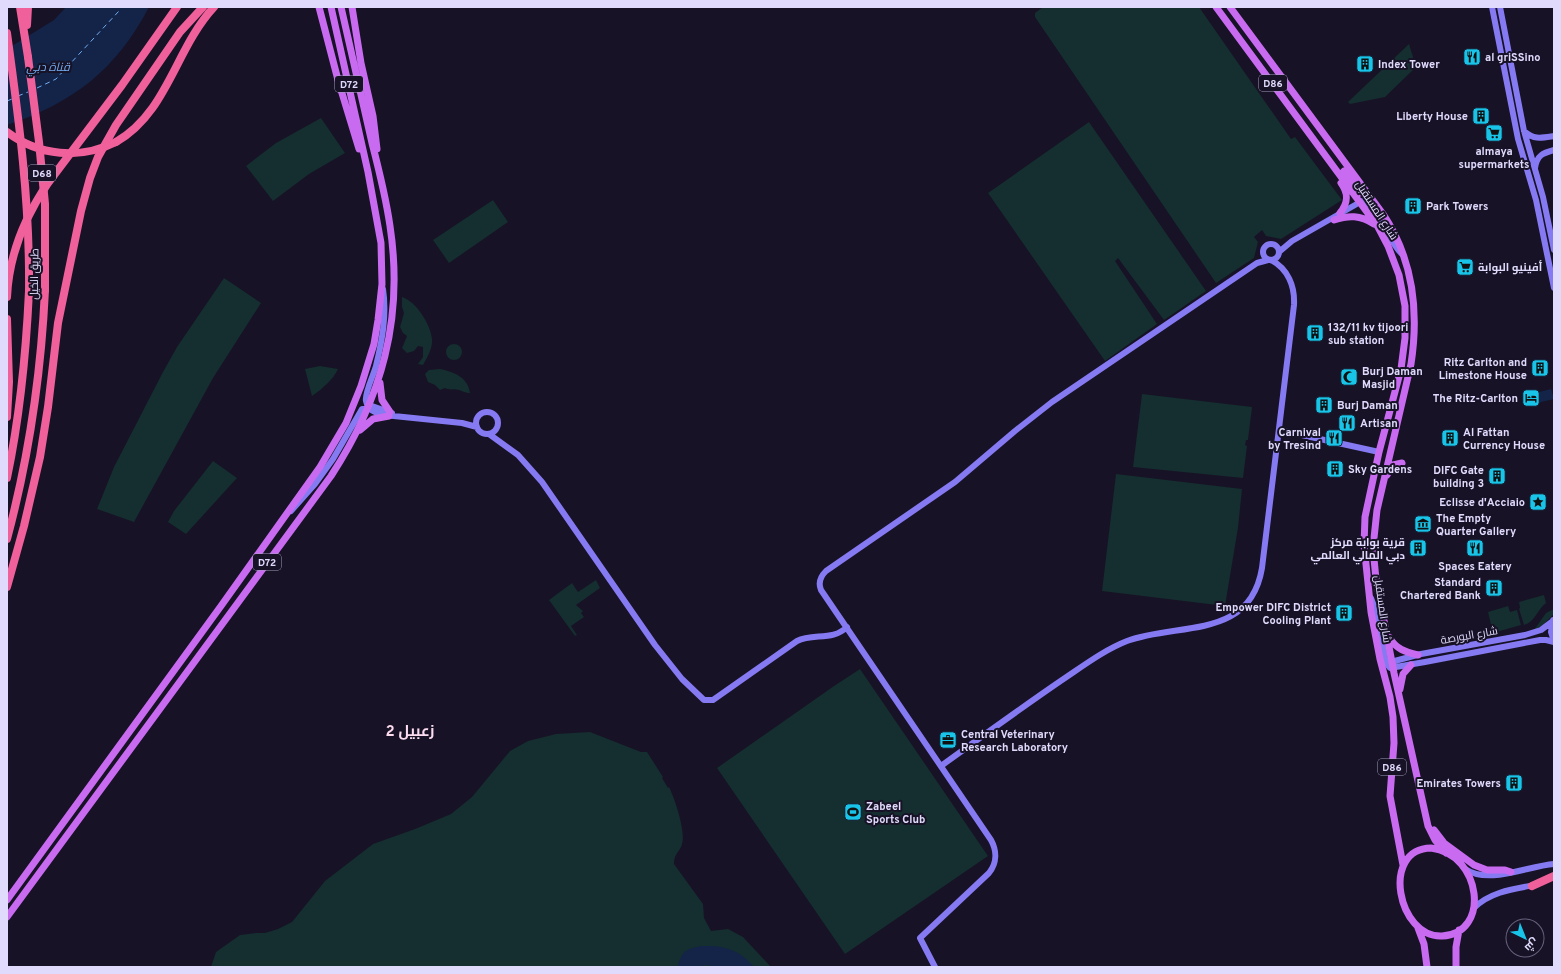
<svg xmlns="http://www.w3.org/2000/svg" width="1561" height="974" viewBox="0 0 1561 974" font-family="Overpass,Cairo,sans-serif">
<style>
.green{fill:#152e2f}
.water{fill:#132448}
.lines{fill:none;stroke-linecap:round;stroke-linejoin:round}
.ferry{stroke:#72adf2;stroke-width:1;stroke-dasharray:5 4;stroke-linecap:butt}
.secondary{stroke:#867af3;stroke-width:6}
.primary{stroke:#c96bf1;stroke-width:7}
.highway{stroke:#f0609a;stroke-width:8}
.highway-bridge{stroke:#f0609a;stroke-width:8}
.labels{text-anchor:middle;stroke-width:4;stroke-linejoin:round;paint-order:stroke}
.shield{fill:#171226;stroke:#a49ebc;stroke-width:1}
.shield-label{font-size:10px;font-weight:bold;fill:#e0dafc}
.poi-label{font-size:11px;font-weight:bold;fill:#e0dafc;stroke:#171226;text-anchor:start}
.street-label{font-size:11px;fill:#e0dafc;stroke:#171226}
.water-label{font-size:12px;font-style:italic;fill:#72adf2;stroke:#171226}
.district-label{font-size:15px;font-weight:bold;fill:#fcdcee;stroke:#171226}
</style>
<rect width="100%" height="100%" fill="#171226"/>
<path class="green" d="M1043 7H1199L1291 139 1295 137 1342 200 1281 239 1266 236 1262 230 1254 237 1258 242 1254 258 1216 283 1035 17V13Z
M1409 44 1416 67 1385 97 1350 104 1348 102Z
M321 118 345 153 309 174 273 201 246 166 276 143Z
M1089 122 1206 291 1164 320 1118 258 1115 261 1157 324 1105 361 988 193Z
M493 200 508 222 449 263 433 240Z
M224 278 261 303 213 378 134 522 97 509 114 467 163 372 177 347Z
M402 297C416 301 431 325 432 339 433 348 427 358 423 365L418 364 423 357V347L418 346 414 351 407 353 402 348 407 336 403 333 400 327 404 313 402 307Z
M446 352a8 8 0 1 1 16 0a8 8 0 1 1-16 0Z
M320 366 338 369C333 380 322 389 312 396L305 369Z
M440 369C454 372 468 377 470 393 465 393 463 391 459 390 454 388 451 391 445 388L440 390 435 385 428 382 425 374 429 370Z
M1142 394 1252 407 1248 440H1246L1245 445 1247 446 1243 478 1133 467Z
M213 461 237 478 186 534 168 522 174 511Z
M1116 474 1242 489 1238 528 1225 606 1102 591Z
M596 580 600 588 576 605 583 611 581 613 584 617 571 626 577 635 575 636 549 600 572 583 578 592Z
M1544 595 1546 603C1537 610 1535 622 1524 625L1519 609 1520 608 1519 602Z
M1508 606 1510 612 1517 610 1521 625 1493 633 1488 612Z
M1554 609V614C1547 620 1543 627 1534 630L1546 613Z
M860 669 988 856 845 954 717 768 834 686Z
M590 732 641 752H647L663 777 662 778 668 788 669 787C675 799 686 832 682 844 680 852 674 853 674 864L703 904 704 918 711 931 728 929 743 937 771 967H211L216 952 240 935 256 933H265L278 929 292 922 325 881 373 844 415 829 451 814 472 797 510 751 528 741 556 734Z"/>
<path class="water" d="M66 7H149C116 70 73 103 7 125V49L54 20Z
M1551 389 1554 399 1537 403 1535 393Z
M702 946C724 945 740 950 754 967H719L705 965 698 967H680L678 965C683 950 686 949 702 946Z"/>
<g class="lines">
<path class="ferry" d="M37 88 56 79 119 11 120 7
M18 96 28 92
M7 101 12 99"/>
<path class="secondary" d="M1492 7 1518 139 1536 200 1554 288
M1500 7 1524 131 1543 197 1554 250
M1524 131C1534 140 1541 138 1554 136
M1535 168C1537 155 1543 153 1554 150
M1263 252a8 8 0 1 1 16 0a8 8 0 1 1-16 0Z
M1279 252 1292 241 1362 201C1382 208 1387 242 1403 255
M383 289C387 315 382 341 376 366 374 374 364 394 366 401 368 411 375 412 384 415L462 423 477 427
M476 423a11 11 0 1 1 22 0a11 11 0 1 1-22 0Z
M1279 430 1379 452
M489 434 518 455 542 482 655 645 682 679 704 700H713L797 641C813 633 833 641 847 627
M291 511 315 484 333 459 362 409 372 406 392 413
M1371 598 1376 611 1386 663 1390 668 1425 662 1540 640H1546L1554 642
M1553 620 1551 632 1554 641
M1387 663 1421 654 1525 635 1541 630 1553 621
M941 766C981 737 1021 708 1062 680 1083 666 1104 650 1127 641 1180 622 1250 640 1262 568L1294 305C1295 286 1288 269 1271 260
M1465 869C1489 885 1527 866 1554 864
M1474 908C1490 892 1513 889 1535 885
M935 967 920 938 989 873C997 863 997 851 991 840L821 590C818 583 820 577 826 571L955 482 1015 431 1052 402 1257 263 1268 260"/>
<path class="primary" d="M319 7 338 80 359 149
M352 7 361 63 373 116 377 149
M1216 7 1378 227 1388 246 1399 275 1405 306V338L1401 369 1379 452 1365 517 1364 545 1371 612 1380 659 1390 697 1393 717 1394 743 1390 796 1403 865
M1230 7 1383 214C1413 259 1419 312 1411 364L1377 510 1374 538V559L1376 579 1394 673 1428 826 1435 840 1446 853
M1344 171 1361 193H1363L1364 191
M1340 213C1348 203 1349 194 1341 183
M1334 220C1349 215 1360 215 1374 224
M380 383 382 400 390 412
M360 430 373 419 389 416
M1387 475 1393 465 1402 463
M1389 637C1396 649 1405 652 1418 655
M1400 689 1403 674 1411 665
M1434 830 1444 843 1474 865 1487 870H1505L1511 872
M1431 848C1482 854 1491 934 1442 936 1398 938 1380 849 1431 848Z
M7 900 221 606 320 467 346 423 361 386 374 344 378 320 382 284 381 243 368 172 331 7
M7 917 331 476C382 398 404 318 390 226 386 198 379 170 372 143 362 98 351 52 341 7
M1418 928 1424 944 1427 967
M1456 967V947L1459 930"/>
<path class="highway" d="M20 7 28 57
M27 25 28 7
M116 142C168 112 175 49 214 7
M7 297C9 254 24 218 48 183L122 85 177 7
M7 319 9 382 7 417
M7 478C20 416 26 354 29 291
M7 539C29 457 41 375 45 290
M7 587 24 526 40 457 48 407 58 323 81 211 90 178 98 157 116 125 180 32 203 7
M1532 886 1554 876"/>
<path class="highway-bridge" d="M7 33C19 120 30 202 29 291
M28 57 39 142 45 204V290
M7 132C39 156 80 160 116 142"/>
</g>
<defs>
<symbol id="restaurant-square" viewBox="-11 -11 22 22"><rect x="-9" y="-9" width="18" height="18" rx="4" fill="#18c5e9" stroke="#171226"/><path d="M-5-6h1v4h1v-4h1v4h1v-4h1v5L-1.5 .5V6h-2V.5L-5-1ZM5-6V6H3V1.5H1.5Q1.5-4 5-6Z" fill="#111"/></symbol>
<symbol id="building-square" viewBox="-11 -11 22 22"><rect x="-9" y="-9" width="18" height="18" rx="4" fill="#18c5e9" stroke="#171226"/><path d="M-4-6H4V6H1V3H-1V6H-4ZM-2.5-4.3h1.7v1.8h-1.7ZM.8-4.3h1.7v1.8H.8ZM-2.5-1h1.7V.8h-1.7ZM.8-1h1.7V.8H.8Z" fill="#111"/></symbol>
<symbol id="supermarket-square" viewBox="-11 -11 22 22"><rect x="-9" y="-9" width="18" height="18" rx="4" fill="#18c5e9" stroke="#171226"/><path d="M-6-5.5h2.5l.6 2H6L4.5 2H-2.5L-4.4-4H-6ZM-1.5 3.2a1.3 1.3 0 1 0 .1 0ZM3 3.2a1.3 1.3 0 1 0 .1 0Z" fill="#111"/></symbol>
<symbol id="mosque-square" viewBox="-11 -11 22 22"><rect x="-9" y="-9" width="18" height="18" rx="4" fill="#18c5e9" stroke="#171226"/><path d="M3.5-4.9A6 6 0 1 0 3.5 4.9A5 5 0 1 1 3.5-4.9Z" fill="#111"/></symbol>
<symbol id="hotel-square" viewBox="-11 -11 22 22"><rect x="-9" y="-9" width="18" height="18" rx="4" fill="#18c5e9" stroke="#171226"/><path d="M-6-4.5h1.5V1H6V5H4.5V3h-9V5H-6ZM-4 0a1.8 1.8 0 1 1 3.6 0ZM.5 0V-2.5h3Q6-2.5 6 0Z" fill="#111"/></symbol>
<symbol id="sight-square" viewBox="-11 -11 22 22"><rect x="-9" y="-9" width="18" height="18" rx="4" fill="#18c5e9" stroke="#171226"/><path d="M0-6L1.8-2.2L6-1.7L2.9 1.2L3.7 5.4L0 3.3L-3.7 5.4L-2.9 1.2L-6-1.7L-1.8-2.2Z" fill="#111"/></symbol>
<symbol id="museum-square" viewBox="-11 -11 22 22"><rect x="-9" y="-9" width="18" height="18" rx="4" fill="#18c5e9" stroke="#171226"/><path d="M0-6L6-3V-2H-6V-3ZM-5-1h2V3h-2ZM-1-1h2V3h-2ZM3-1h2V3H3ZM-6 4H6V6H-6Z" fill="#111"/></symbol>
<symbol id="office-square" viewBox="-11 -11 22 22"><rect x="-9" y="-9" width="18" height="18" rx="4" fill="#18c5e9" stroke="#171226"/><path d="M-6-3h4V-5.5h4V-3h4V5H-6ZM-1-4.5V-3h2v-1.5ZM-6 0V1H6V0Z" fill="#111"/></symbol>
<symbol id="stadium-square" viewBox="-11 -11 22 22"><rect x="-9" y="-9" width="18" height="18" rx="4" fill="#18c5e9" stroke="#171226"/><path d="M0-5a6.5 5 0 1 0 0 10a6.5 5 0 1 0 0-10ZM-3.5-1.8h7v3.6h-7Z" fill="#111"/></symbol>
</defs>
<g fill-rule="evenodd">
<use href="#restaurant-square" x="1462" y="47" width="20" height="20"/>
<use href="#building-square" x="1355" y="54" width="20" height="20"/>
<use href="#building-square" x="1471" y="106" width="20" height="20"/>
<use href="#supermarket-square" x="1484" y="123" width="20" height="20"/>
<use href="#building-square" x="1403" y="196" width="20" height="20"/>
<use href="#supermarket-square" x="1455" y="257" width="20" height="20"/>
<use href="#building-square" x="1305" y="323" width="20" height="20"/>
<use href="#building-square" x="1530" y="358" width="20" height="20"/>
<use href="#mosque-square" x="1339" y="367" width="20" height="20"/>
<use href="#hotel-square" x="1521" y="388" width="20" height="20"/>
<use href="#building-square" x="1314" y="395" width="20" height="20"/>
<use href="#restaurant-square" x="1337" y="413" width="20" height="20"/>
<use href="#restaurant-square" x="1324" y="428" width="20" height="20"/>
<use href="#building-square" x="1440" y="428" width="20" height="20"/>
<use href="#building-square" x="1325" y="459" width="20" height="20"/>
<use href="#building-square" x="1487" y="466" width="20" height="20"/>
<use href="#sight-square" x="1528" y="492" width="20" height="20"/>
<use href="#museum-square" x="1413" y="514" width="20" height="20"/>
<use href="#building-square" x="1408" y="538" width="20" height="20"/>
<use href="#restaurant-square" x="1465" y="538" width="20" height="20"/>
<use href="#building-square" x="1484" y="578" width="20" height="20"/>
<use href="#building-square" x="1334" y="603" width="20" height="20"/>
<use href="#office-square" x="938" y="730" width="20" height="20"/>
<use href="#building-square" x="1504" y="773" width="20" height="20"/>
<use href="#stadium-square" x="843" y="802" width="20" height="20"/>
</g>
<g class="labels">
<g class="shield">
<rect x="1259" y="75" width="28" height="16" rx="3"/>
<rect x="335" y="76" width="28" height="16" rx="3"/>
<rect x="28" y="165" width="28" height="16" rx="3"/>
<rect x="253" y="554" width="28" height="16" rx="3"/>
<rect x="1378" y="759" width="28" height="16" rx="3"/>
</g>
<g class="shield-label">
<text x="1273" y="87">D86</text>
<text x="349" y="88">D72</text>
<text x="42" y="177">D68</text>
<text x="267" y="566">D72</text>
<text x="1392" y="771">D86</text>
</g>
<g class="poi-label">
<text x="1485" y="61">al griSSino</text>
<text x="1378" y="68">Index Tower</text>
<text x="1468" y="120" text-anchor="end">Liberty House</text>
<text x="1494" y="155" text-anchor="middle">almaya<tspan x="1494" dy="13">supermarkets</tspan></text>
<text x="1426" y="210">Park Towers</text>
<text x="1478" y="271">أفينيو البوابة</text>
<text x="1328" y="331">132/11 kv tijoori<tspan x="1328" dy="13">sub station</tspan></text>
<text x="1527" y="366" text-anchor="end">Ritz Carlton and<tspan x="1527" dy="13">Limestone House</tspan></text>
<text x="1362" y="375">Burj Daman<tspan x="1362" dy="13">Masjid</tspan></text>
<text x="1518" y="402" text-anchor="end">The Ritz-Carlton</text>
<text x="1337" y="409">Burj Daman</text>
<text x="1360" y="427">Artisan</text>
<text x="1321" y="436" text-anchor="end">Carnival<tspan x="1321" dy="13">by Tresind</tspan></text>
<text x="1463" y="436">Al Fattan<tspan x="1463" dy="13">Currency House</tspan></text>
<text x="1348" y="473">Sky Gardens</text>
<text x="1484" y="474" text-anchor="end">DIFC Gate<tspan x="1484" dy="13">building 3</tspan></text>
<text x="1525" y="506" text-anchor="end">Eclisse d'Acciaio</text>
<text x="1436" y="522">The Empty<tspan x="1436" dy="13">Quarter Gallery</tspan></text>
<text x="1405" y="546" text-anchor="end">قرية بوابة مركز<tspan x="1405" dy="13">دبي المالي العالمي</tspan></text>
<text x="1475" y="570" text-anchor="middle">Spaces Eatery</text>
<text x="1481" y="586" text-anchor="end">Standard<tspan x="1481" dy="13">Chartered Bank</tspan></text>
<text x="1331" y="611" text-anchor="end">Empower DIFC District<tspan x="1331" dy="13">Cooling Plant</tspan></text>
<text x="961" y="738">Central Veterinary<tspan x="961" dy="13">Research Laboratory</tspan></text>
<text x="1501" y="787" text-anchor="end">Emirates Towers</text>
<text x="866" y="810">Zabeel<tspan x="866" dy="13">Sports Club</tspan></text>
</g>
<g class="street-label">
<text transform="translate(1377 210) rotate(57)" y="4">شارع المستقبل</text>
<text transform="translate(34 274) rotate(-89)" y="4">طريق الخيل</text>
<text transform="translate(1383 609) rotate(82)" y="4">شارع المستقبل</text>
<text transform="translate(1469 635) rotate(-10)" y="4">شارع البورصة</text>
</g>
<g class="water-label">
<text x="48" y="71">قناة دبي</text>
</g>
<g class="district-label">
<text x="410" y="736">زعبيل 2</text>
</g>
</g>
<rect width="1561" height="974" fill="none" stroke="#e0dafc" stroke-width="16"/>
<g transform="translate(1525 938) rotate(137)"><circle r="19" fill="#171226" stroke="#67627c"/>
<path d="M0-3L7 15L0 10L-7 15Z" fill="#18c5e9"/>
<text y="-6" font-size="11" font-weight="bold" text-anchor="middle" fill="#e0dafc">ش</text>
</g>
</svg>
